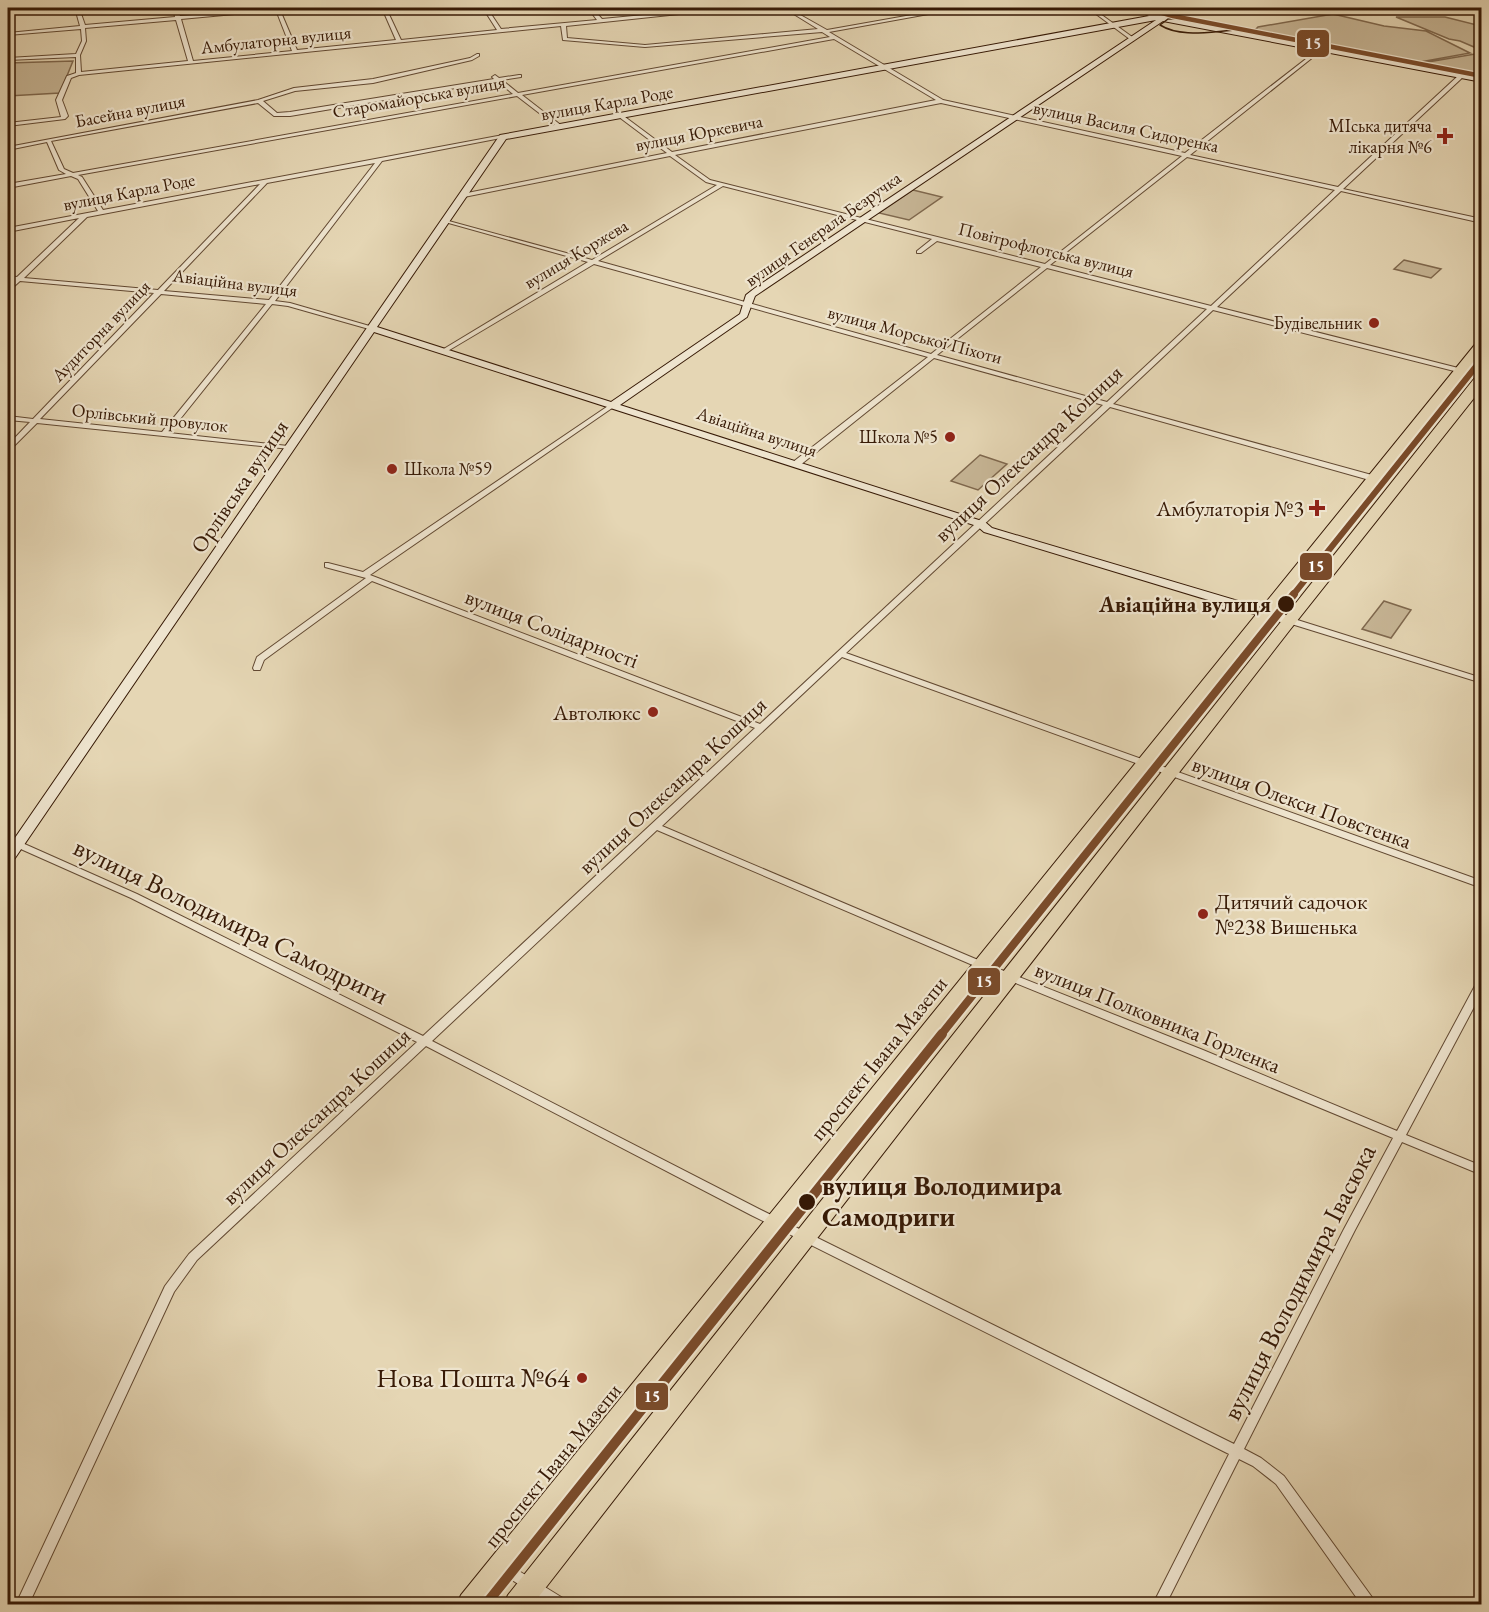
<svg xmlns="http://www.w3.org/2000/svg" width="1489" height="1612" viewBox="0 0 1489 1612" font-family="'EB Garamond',serif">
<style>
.green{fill:#c7b696;stroke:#7f684e;stroke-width:1.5}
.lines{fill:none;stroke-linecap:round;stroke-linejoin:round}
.street-casing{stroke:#624932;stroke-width:2}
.secondary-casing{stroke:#371a06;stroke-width:2}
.highway-casing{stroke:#371a06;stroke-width:2}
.street{fill:#eee4ce;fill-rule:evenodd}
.secondary{fill:#eee4ce;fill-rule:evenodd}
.highway{fill:#e5d6b4;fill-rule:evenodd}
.tram{stroke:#371a06;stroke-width:1.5}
.tram-1-far3-casing{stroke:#eee4ce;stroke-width:7}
.tram-1-far2-casing{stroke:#eee4ce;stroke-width:10}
.tram-1-far1-casing{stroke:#eee4ce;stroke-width:12}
.tram-1-casing{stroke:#eee4ce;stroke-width:14}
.tram-1-far3{stroke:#7a4b2a;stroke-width:4.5}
.tram-1-far2{stroke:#7a4b2a;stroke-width:6}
.tram-1-far1{stroke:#7a4b2a;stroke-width:8}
.tram-1{stroke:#7a4b2a;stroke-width:10}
.poi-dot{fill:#8f2418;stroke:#eee4ce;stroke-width:2}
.stop-dot{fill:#371a06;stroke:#eee4ce;stroke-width:2}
.labels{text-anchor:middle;stroke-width:4.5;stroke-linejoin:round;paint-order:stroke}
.far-street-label{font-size:18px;fill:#371a06;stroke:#eee4ce}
.far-poi-label{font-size:18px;fill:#371a06;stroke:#eee4ce;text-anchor:end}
.street-label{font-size:22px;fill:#371a06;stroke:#eee4ce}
.poi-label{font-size:22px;fill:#371a06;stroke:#eee4ce;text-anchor:end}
.stop-label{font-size:22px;font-weight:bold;fill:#371a06;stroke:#eee4ce;text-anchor:end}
.near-street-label{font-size:27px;fill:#371a06;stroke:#eee4ce}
.near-stop-label{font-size:27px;font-weight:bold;fill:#371a06;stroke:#eee4ce;text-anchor:start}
.near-poi-label{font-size:27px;fill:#371a06;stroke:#eee4ce;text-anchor:end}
.line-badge{stroke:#eee4ce;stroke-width:2}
.badge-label{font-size:16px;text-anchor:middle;font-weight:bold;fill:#fff}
</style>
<rect width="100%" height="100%" fill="#e5d6b4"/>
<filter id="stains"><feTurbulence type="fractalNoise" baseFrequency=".00333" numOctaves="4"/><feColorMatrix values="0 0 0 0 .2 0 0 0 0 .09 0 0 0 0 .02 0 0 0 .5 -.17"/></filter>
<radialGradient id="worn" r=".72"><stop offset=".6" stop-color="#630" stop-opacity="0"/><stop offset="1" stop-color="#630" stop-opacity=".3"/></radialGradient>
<path class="green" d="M1333 14 1384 26 1426 31 1470 53 1420 62 1255 30 1258 27Z
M1396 17H1445L1481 26V50L1460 41 1449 39Z
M1475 54 1481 56V74L1422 63Z
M73 61 60 93 8 96V63Z
M913 190 942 197 909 220 879 213Z
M1404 260 1441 269 1431 278 1394 269Z
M980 455 1007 464 978 490 951 481Z
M1384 601 1411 610 1391 638 1362 629Z"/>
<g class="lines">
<defs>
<path id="street" d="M75 8H79L85 25 175 17 173 8H177L180 16 285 8V9L280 10 297 50 396 40 382 8H386L401 40 497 30 483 8H487L501 29 597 20 588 8H592L602 19 717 8H728L726 9 566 26 567 38 645 45 818 29 784 8H788L827 30 951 8H958L956 9 829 32 943 100 1185 153 1320 48 1322 49V50L1190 155 1338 187 1459 75H1463V77L1343 189 1482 219V223L1341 191 1217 307 1482 374V378L1213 310 1113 404 1379 477V481H1373L1110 407 846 653 1482 881V888L842 657 662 826 1004 971 1203 1050 1397 1131 1477 982 1482 979V992L1406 1135 1482 1166V1175L1402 1142 1355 1230 1244 1449 1261 1458 1284 1476 1374 1600 1375 1604H1361L1276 1484 1253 1466 1239 1459 1166 1604H1153L1229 1454 751 1215 426 1046 197 1260 174 1292 29 1604H16L165 1286 189 1254 417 1042 131 898 14 846 12 844 14 842H20L137 894 423 1036 755 728 372 581 264 660 260 670H254L253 668 257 657 366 578 325 567V563H328L363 572 611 404H615V406L370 575 760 724 1103 405 934 358 799 466H793V462L928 357 594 264 446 352H442V350L588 262 445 222V220L592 260 717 185 706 182 670 156 464 197 461 195 462 194 667 153 619 117V115L621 114 672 152 936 100 834 39 522 95 562 126V128L560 129 517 96 78 175 82 177 103 210 503 135 506 137 382 161 275 301 290 303 373 327V329H369L288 306 272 304 169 433 288 446 290 447V449L37 423 10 450 8 451V445L30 422 8 420V416L33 419 154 293 20 281 10 290 8 291V286L14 280H8V276L17 277 79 218 8 232V228L98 211 78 179 71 176 8 188V184L66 174 59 170 47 142 8 150V147L258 100 294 88 373 79 470 58 477 54H479V56L472 60 373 83 295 91 263 101 277 113 290 112 494 79 492 77 495 75 499 78 519 75H521V77L502 80 518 93 830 37 822 32 645 47 563 40 561 26 79 75 71 78 62 100 68 116 65 119 8 126V123L61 117 56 100 67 76 76 73V57L8 60V58L76 54 82 41 81 29 8 35V33L80 26ZM276 10 292 51 193 61 181 19ZM176 20 188 61 81 72 80 55 86 41 85 28ZM497 81 513 94 73 173 64 169 51 141 258 103 274 116H290ZM941 103 1182 156 1045 264 710 180 675 155ZM1187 157 1335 190 1211 306 1050 265ZM375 163 269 300 164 291 267 183ZM260 184 158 290 24 278 87 217ZM723 186 932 239 917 251V253H921L937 241 1041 267 931 354 598 261ZM1047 268 1207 309 1107 402 937 355ZM161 294 266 304 162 432 40 419ZM657 830 996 975 1195 1056 1393 1138 1344 1229 1234 1444 759 1209 432 1041Z
M1088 8H1092L1135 39 1131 40Z
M1206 8H1214L1158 17 1156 16Z
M1285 618H1291L1482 678V683L1285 622 1284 620Z
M501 1560 566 1600 567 1604H550L496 1570 494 1566 496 1562Z"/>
<path id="secondary" d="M1134 8H1142L1161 16 1163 15 1152 8H1159L1170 14 1168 18 1482 78V82L1163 21 761 292 755 296 747 317 620 405 985 522 992 528 1292 617 1294 620 1292 623H1284L984 532 977 526 374 332 13 861 8 862V848L500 135 1149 16ZM1156 20 755 288 746 295 740 314 611 402 377 327 506 139Z"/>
<path id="highway" d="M1482 341V354L486 1604H457L461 1595 1477 342Z
M1482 374V388L1289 631 533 1604H504L508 1595 1477 375Z"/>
</defs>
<use href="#street" class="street-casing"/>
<use href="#secondary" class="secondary-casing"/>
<use href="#highway" class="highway-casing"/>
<use href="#street" class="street"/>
<use href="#secondary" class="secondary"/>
<use href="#highway" class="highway"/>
<path class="tram" d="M1192 18 1168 19 1160 25C1184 40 1219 29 1246 30"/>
<defs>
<path id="tram-1-far3" d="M1145 8 1173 16 1482 76"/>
<path id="tram-1-far2" d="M1293 595 1482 359"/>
<path id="tram-1-far1" d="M940 1036 1294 594"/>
<path id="tram-1" d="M486 1604 942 1034"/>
</defs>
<use href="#tram-1-far3" class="tram-1-far3-casing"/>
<use href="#tram-1-far2" class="tram-1-far2-casing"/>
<use href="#tram-1-far1" class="tram-1-far1-casing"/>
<use href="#tram-1" class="tram-1-casing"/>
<use href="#tram-1-far3" class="tram-1-far3"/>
<use href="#tram-1-far2" class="tram-1-far2"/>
<use href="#tram-1-far1" class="tram-1-far1"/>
<use href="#tram-1" class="tram-1"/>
</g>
<g class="poi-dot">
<path d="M1442 127h6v6h6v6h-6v6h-6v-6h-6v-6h6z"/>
<circle cx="1374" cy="323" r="6"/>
<circle cx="950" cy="437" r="6"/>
<circle cx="392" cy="469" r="6"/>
<path d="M1314 499h6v6h6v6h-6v6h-6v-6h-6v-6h6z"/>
<circle cx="653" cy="712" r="6"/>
<circle cx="1203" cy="914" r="6"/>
<circle cx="582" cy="1378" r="6"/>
</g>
<g class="stop-dot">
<circle cx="1286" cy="604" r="9"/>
<circle cx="807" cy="1202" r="9"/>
</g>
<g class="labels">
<g class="far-street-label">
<text transform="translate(276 40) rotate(-6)" y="6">Амбулаторна вулиця</text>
<text transform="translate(419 97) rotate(-10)" y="6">Старомайорська вулиця</text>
<text transform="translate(607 103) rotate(-10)" y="6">вулиця Карла Роде</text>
<text transform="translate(130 111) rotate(-11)" y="6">Басейна вулиця</text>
<text transform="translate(1126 127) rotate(12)" y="6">вулиця Василя Сидоренка</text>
<text transform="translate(699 133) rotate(-11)" y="6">вулиця Юркевича</text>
<text transform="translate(129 192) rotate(-11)" y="6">вулиця Карла Роде</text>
<text transform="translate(823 229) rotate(-35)" y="6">вулиця Генерала Безручка</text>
<text transform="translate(1046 250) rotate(14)" y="6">Повітрофлотська вулиця</text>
<text transform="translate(576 254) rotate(-31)" y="6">вулиця Коржева</text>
<text transform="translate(235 283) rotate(7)" y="6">Авіаційна вулиця</text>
<text transform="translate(101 331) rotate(-46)" y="6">Аудиторна вулиця</text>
<text transform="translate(915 335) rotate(15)" y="6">вулиця Морської Піхоти</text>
<text transform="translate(150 418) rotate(6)" y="6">Орлівський провулок</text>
<text transform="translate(757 432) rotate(18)" y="6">Авіаційна вулиця</text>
</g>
<g class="far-poi-label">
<text x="1432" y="132">МІська дитяча<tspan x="1432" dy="21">лікарня №6</tspan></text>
<text x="1362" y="329">Будівельник</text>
<text x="938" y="443">Школа №5</text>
<text x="404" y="475" text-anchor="start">Школа №59</text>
</g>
<g class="street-label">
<text transform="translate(1028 453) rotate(-43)" y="8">вулиця Олександра Кошиця</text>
<text transform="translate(239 486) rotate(-56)" y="8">Орлівська вулиця</text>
<text transform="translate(552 628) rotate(21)" y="8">вулиця Солідарності</text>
<text transform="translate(672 785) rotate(-43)" y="8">вулиця Олександра Кошиця</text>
<text transform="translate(1302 802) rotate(20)" y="8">вулиця Олекси Повстенка</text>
<text transform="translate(1158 1017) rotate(22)" y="8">вулиця Полковника Горленка</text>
<text transform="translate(878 1058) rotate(-51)" y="8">проспект Івана Мазепи</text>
<text transform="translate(316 1116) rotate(-43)" y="8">вулиця Олександра Кошиця</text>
<text transform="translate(552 1465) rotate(-51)" y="8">проспект Івана Мазепи</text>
</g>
<g class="poi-label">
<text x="1304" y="516">Амбулаторія №3</text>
<text x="641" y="720">Автолюкс</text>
<text x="1215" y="909" text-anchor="start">Дитячий садочок<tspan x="1215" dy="25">№238 Вишенька</tspan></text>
</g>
<g class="stop-label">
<text x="1271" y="612">Авіаційна вулиця</text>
</g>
<g class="near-street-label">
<text transform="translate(231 921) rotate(26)" y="9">вулиця Володимира Самодриги</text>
<text transform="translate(1299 1282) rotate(-63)" y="9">вулиця Володимира Івасюка</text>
</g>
<g class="near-stop-label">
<text x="822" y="1195">вулиця Володимира<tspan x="822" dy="31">Самодриги</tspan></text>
</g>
<g class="near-poi-label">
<text x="570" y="1387">Нова Пошта №64</text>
</g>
</g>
<g class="line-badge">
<rect x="1296" y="29" width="34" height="29" rx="6" fill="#7a4b2a"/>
<rect x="1299" y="552" width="34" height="29" rx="6" fill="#7a4b2a"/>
<rect x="967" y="967" width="34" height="29" rx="6" fill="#7a4b2a"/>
<rect x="635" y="1382" width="34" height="29" rx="6" fill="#7a4b2a"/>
</g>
<g class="badge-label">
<text x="1313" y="49">15</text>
<text x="1316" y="572">15</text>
<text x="984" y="987">15</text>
<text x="652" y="1402">15</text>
</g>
<rect width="1489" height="1612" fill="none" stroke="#e5d6b4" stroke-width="30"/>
<rect x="9" y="9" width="1471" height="1594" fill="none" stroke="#371a06" stroke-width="3"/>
<rect x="15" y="15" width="1459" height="1582" fill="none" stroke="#371a06" stroke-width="1.5"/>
<rect width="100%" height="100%" filter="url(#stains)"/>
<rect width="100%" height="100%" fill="url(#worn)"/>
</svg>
